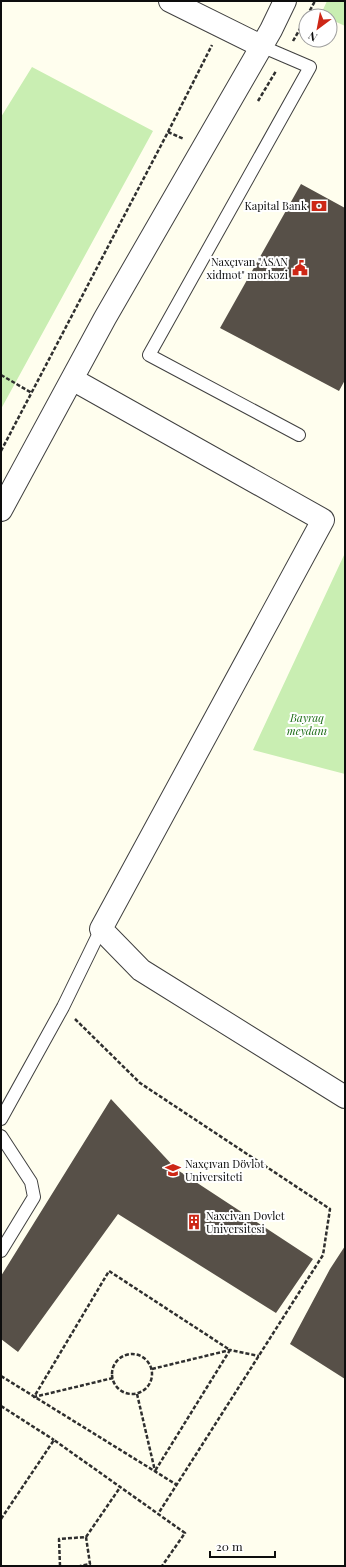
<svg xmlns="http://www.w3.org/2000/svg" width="346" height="1567" viewBox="0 0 346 1567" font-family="'Playfair Display',serif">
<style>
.green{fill:#c9eeb2}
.building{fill:#575048}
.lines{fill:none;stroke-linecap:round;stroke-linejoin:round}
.service-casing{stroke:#404040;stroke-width:14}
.minor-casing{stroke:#404040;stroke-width:24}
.path{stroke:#2f2f2f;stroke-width:2.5;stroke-dasharray:4 2;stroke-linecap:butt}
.service{stroke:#fff;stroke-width:12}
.minor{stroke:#fff;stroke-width:22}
.labels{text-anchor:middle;stroke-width:4;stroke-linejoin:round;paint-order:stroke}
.poi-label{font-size:11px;fill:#0d0d0d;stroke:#fff;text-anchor:end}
.park-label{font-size:11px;font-style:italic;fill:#1c6c16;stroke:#fff}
</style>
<rect width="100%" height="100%" fill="#fffeee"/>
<path class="green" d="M327 1H345V26L330 19V16L321 14Z
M32 67 153 131 1 409V117Z
M345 553V774L253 750Z"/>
<path class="building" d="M301 184 345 208V380L339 391 220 328Z
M111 1099 176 1169 313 1259 276 1313 118 1214 18 1352 1 1339V1276Z
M345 1246V1379L290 1344 330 1269Z"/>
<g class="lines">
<defs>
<path id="service" d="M261 46 310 67 149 355 299 435
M1 1119 63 1007 101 929
M1 1136 31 1182 34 1197 1 1251"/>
<path id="minor" d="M170 1 261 46
M72 379 323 520 101 929 141 970 345 1097
M1 510 105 318 271 30 285 1"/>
</defs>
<use href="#service" class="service-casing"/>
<use href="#minor" class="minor-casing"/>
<path class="path" d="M307 16 315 1
M293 41 306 18
M258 101 276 71
M168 132 212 45
M1 375 32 393
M1 451 168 132 184 139
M75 1019 140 1083 330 1209 323 1255 158 1514
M112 1374a20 20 0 1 1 40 0a20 20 0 1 1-40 0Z
M152 1369 230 1350 259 1356
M1 1376 177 1485
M113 1378 34 1397 109 1271 230 1350 155 1471
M137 1394 155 1471
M1 1406 54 1440
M1 1519 54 1440 185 1533 162 1566
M86 1537 121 1486
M60 1566 59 1539 86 1537 90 1564 80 1566"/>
<use href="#service" class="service"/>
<use href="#minor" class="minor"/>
</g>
<defs>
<symbol id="bank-bare" viewBox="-9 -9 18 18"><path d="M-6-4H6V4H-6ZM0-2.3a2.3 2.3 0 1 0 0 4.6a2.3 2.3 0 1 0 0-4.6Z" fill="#cd2716" stroke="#fff" stroke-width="2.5" paint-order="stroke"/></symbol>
<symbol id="civic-bare" viewBox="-9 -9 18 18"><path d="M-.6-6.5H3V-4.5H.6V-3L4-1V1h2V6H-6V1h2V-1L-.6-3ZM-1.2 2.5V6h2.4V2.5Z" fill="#cd2716" stroke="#fff" stroke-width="2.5" paint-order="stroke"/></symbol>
<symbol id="university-bare" viewBox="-9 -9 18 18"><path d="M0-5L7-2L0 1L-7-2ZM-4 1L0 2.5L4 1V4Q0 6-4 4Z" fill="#cd2716" stroke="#fff" stroke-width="2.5" paint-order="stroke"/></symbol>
<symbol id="building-bare" viewBox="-9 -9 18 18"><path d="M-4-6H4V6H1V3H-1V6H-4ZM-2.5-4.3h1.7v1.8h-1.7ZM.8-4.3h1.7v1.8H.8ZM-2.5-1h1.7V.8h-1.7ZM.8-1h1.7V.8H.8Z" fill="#cd2716" stroke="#fff" stroke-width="2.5" paint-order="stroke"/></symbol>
</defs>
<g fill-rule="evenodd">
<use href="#bank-bare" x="308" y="195" width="22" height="22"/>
<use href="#civic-bare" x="289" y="257" width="22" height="22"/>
<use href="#university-bare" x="162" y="1159" width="22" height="22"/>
<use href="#building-bare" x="183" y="1211" width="22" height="22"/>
</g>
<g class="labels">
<g class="poi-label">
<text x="307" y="210">Kapital Bank</text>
<text x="288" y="266">Naxçıvan "ASAN<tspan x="288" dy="13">xidmət" mərkəzi</tspan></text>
<text x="185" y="1168" text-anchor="start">Naxçıvan Dövlət<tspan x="185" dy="13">Universiteti</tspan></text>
<text x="206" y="1220" text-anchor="start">Naxcivan Dovlet<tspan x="206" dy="13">Universitesi</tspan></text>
</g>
<g class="park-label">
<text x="307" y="722">Bayraq<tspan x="307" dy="13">meydanı</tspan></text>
</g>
</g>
<rect width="346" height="1567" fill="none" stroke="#0d0d0d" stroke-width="4"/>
<g transform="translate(318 28) rotate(212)"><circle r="19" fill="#ffffff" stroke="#9e9e9e"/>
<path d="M0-3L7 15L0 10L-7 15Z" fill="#cd2716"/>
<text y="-6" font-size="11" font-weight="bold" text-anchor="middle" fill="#0d0d0d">N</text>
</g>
<path d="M210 1551v6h65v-6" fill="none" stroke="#0d0d0d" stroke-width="2"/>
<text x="216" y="1551" font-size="12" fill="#0d0d0d" stroke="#ffffff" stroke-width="3" paint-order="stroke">20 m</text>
</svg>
